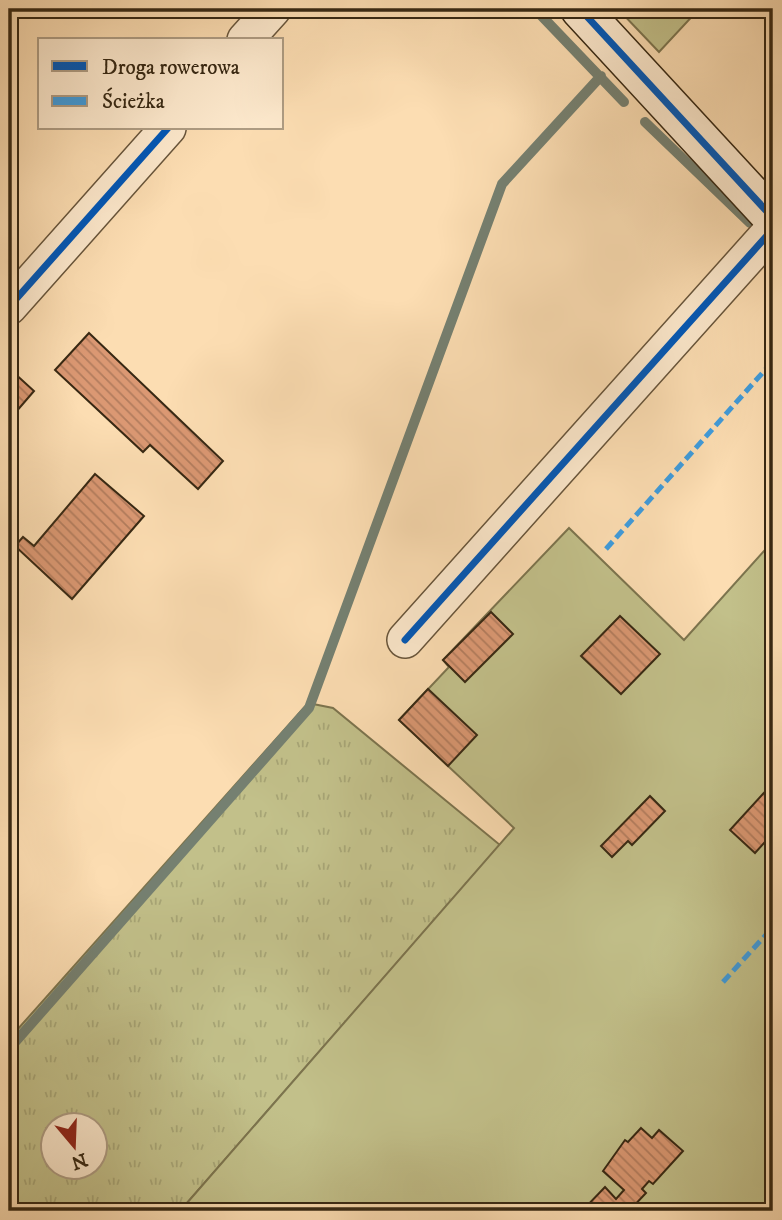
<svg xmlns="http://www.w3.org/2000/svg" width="782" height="1220" viewBox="0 0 782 1220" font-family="'IM FELL DW Pica',serif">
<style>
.grass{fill:url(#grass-tufts);stroke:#7c744e;stroke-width:2;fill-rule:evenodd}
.garden{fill:#c2c08a;stroke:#7c744e;stroke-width:2}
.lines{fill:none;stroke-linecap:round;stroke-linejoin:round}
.stream{stroke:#758071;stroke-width:10}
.building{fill:url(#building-back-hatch);stroke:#372813;stroke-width:2}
.street-casing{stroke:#68553b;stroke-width:38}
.secondary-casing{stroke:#372813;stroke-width:41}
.street{stroke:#fde9cd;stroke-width:35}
.secondary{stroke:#fde9cd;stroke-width:38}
.quiet{stroke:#3e9cde;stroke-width:5;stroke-dasharray:10 5;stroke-linecap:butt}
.cycleway-casing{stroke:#fde9cd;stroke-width:11}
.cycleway{stroke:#0057b8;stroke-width:7}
</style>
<defs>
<pattern id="grass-tufts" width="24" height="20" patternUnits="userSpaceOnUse" patternTransform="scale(1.75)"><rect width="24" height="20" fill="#c2c08a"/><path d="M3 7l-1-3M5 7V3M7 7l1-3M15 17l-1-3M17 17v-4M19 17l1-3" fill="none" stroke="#a7a576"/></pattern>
<pattern id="building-back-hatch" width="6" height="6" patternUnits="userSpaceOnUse" patternTransform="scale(1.75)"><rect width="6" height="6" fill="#db9873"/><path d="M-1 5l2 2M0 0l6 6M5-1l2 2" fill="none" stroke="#b27c5d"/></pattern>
</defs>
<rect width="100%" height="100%" fill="#fcddb2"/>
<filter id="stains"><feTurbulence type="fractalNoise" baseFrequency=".00286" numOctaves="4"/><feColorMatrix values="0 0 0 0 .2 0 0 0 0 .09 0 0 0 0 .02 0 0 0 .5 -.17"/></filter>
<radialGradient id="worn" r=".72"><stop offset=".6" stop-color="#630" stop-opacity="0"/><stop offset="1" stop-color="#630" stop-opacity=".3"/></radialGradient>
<path class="grass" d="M308 703 333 708 500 845 180 1211H9V1039ZM52 1126H94V1168H52Z"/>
<path class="garden" d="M618 9H699L659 52Z
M569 528 684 640 773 541V1211H180L514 828 399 720 449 667 443 660Z"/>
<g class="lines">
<path class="stream" d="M535 9 624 102
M645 122 750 223
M9 1049 309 708 502 184 601 76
M9 1209 11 1211"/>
</g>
<path class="building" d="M89 333 223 461 198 489 150 445 143 452 55 370Z
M12 371 34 391 9 420V374Z
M95 474 144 516 72 599 15 546 23 537 34 546Z
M491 612 513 634 465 682 443 660Z
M620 616 660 654 621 694 581 656Z
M428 689 477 735 448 766 399 720Z
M773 783V833L755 853 730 830Z
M650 796 665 811 632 845 628 841 612 857 601 846Z
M641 1128 652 1138 659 1130 683 1151 653 1184 649 1181 642 1189 646 1193 629 1211H582L605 1187 616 1199 624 1190 603 1171 625 1140 628 1142Z"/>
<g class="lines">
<defs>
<path id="street" d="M245 40 273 9
M9 307 168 128
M405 640 773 229"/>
<path id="secondary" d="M580 9 773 218"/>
</defs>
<use href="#street" class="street-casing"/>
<use href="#secondary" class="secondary-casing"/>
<use href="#street" class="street"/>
<use href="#secondary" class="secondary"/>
<path class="quiet" d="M606 549 773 361
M723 982 773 927"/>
<defs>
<path id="cycleway" d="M580 9 773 218
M9 307 168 128
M405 640 773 229"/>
</defs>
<use href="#cycleway" class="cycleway-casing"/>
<use href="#cycleway" class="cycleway"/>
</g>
<rect width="782" height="1220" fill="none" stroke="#fcddb2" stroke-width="35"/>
<rect x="10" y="10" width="761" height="1199" fill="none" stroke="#372813" stroke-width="3.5"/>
<rect x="18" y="18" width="747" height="1185" fill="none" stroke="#372813" stroke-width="2"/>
<rect x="38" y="38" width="245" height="91" fill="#fde9cd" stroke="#ae9c83" stroke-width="2"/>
<rect x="52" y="61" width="35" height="10" fill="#0057b8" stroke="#ae9c83" stroke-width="2"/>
<text x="102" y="74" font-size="21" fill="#372813">Droga rowerowa</text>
<rect x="52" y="96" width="35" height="10" fill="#3e9cde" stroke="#ae9c83" stroke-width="2"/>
<text x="102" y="108" font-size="21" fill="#372813">Ścieżka</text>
<g transform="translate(74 1146) rotate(161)"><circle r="33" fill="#fde9cd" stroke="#ae9c83" stroke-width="2"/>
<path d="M0-5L12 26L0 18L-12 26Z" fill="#8f2418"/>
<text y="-10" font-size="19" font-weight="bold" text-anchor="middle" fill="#372813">N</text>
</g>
<rect width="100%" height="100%" filter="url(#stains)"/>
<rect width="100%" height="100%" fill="url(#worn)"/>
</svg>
